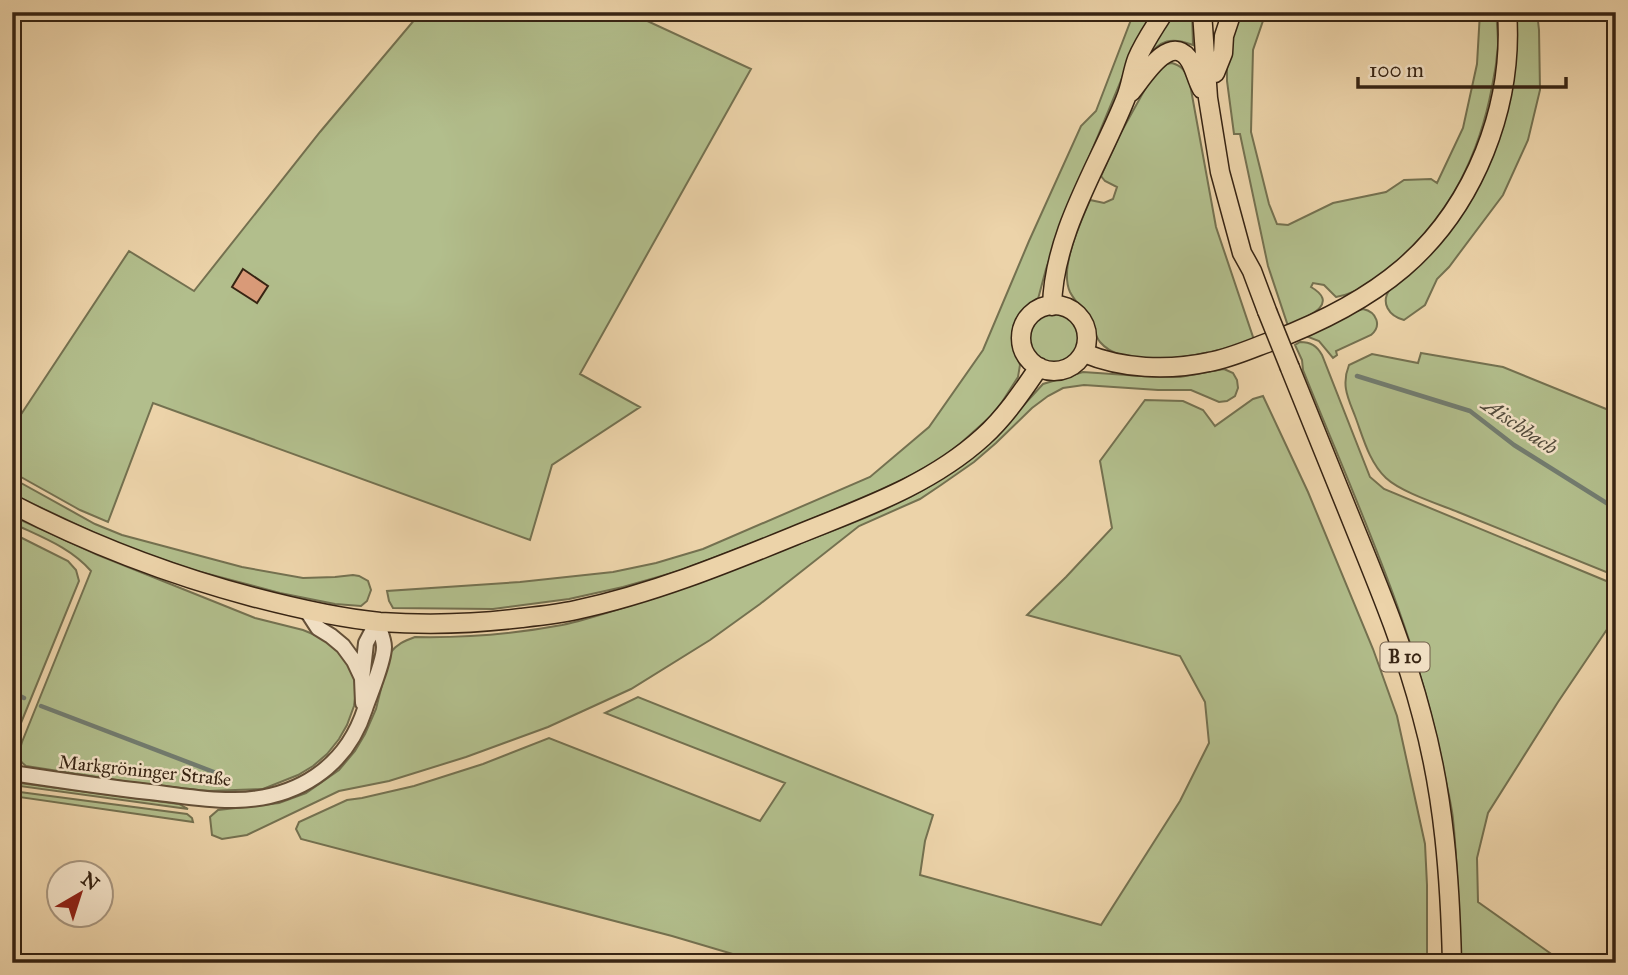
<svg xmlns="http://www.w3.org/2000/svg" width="1628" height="975" viewBox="0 0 1628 975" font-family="'IM FELL Great Primer',serif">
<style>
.green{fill:#b2be8c;stroke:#747150;stroke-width:2}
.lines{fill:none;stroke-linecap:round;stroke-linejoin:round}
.stream{stroke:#727c70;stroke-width:4.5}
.building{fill:#da9b79;stroke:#372413;stroke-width:2}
.minor-casing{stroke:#645038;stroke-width:18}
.major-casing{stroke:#372413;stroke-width:21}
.minor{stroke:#f3e2c7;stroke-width:14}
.major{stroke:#ecd3a9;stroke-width:18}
.major-bridge-casing{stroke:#372413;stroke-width:21;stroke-linecap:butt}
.major-bridge{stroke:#ecd3a9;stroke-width:18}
.labels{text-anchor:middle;stroke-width:5;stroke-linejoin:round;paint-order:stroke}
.shield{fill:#f3e2c7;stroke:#6f5d49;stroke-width:2}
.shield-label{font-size:18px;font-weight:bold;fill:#372413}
.street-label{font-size:19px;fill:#372413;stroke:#f3e2c7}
.water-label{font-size:21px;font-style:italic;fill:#50493a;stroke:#f3e2c7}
</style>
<rect width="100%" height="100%" fill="#ecd3a9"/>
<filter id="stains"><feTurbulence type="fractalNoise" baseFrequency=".00286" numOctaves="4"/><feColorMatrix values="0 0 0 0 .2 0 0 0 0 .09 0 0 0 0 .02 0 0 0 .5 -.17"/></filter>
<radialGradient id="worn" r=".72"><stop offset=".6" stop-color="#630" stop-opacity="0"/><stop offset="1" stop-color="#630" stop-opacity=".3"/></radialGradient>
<path class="green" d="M421 12H628L751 69 580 374 640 407 552 465 530 540 153 403 108 522 80 510 12 472V428L129 251 194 291 320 132Z
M1134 12H1155L1132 54 1063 220 1046 269 1038 299 1022 314 1018 320 1014 335 1020 365 1018 377 1002 402 990 417 962 442 939 460 908 477 878 491 781 532 679 571 623 587 569 599 493 609 393 608 389 601 387 591 520 582 613 572 656 563 703 549 870 477 929 427 983 350 1029 241 1081 126 1096 111Z
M1171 12H1192L1193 45C1172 37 1160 39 1146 59L1147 53Z
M1238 12H1266L1253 50 1251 132 1269 204 1277 224 1288 225 1333 203 1386 192 1404 180 1431 179 1437 183 1463 128 1477 64 1480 12H1496C1497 23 1498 34 1498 45 1497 59 1495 73 1492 87 1479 156 1451 211 1400 259 1382 275 1360 293 1336 297L1324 285 1313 283 1311 287C1342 305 1304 318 1288 326L1268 266 1240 134H1234L1227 81V58Z
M1512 12H1537L1539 30 1540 90 1528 140 1503 195 1449 267 1437 279 1425 305 1404 320C1389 316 1380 303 1390 289L1422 261 1471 197Z
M1172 63C1185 67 1185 73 1190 84L1216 227 1254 340C1219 352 1128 375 1100 342 1094 335 1094 325 1089 318 1083 308 1075 302 1070 292 1059 268 1080 224 1090 200L1104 203 1113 199 1117 187 1105 181 1101 176 1119 136 1154 73 1162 65Z
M1363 309C1377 312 1382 326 1371 335L1336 351 1337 355 1333 358 1319 341 1303 335 1357 311Z
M1029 338a25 25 0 1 1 50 0a25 25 0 1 1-50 0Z
M1300 342C1311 342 1317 346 1322 355L1370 477 1384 489 1616 585V616L1558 702 1488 813 1477 858 1478 902 1564 963H1460C1459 915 1458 867 1453 819 1451 801 1446 784 1443 767 1416 629 1355 500 1303 370L1302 360 1295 345Z
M1421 353 1503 367 1616 413V576C1563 554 1510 533 1458 512 1438 504 1401 492 1386 478 1369 462 1363 437 1355 416 1348 398 1341 385 1349 365L1372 354 1418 363Z
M1224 369 1233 373 1237 380 1238 388 1235 396 1227 401 1219 402 1191 390H1158L1084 385 1063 388 1048 396 1032 408 996 443 974 462 941 485 920 499 859 526 760 604 710 640 631 689 548 727 466 757 389 781 339 791 247 835 222 839 212 835 210 817 218 810 279 803 306 793 339 770 355 751 365 734 376 709 390 653C397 644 404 641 415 637 464 638 514 634 562 625 581 621 600 615 619 609 675 592 728 571 783 550 834 530 893 510 938 481 979 455 1011 419 1043 384L1083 372 1156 377H1180Z
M1263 396 1308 492 1373 649 1397 716 1425 844 1427 885V963H763L672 936 301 839 296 829 299 822 347 800 362 798 414 786 483 764 549 738 760 821 785 783 605 713 638 697 933 815 925 841 920 875 1101 925 1180 801 1209 743 1205 702 1180 656 1027 615 1066 577 1112 528 1100 461 1145 400 1183 401 1203 410 1215 426 1253 399Z
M12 478 95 524 122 535 242 567 303 578 335 577 353 575 359 576 368 581 371 590 367 601 361 606 335 604 280 593 193 570 120 545 12 494Z
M12 516 98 555 255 618 303 630 320 637 338 649 354 674 356 691 354 706 347 725 339 739 327 754 313 766 298 775 263 789 207 791 129 782 26 766C16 759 19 753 22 742L91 571C70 547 41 537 12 523Z
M12 533 68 561 76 570 79 581 12 745Z
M12 782 179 804 188 809 12 785Z
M12 791 187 814 192 818 193 822 12 796Z"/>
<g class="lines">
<path class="stream" d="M1357 376 1470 411 1514 445 1616 509
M12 692 24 698
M41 706 219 774"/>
</g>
<path class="building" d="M243 269 268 286 257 303 232 287Z"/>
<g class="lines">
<defs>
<path id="minor" d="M307 611 318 628 331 636 343 646 354 661 362 678
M363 703 362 679 366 643 377 622
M12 773C58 780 104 787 150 792 178 795 207 801 235 800 296 799 346 768 365 709 370 694 384 662 384 647 384 639 379 629 377 622"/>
<path id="major" d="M1202 12 1208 98 1220 172 1242 253 1252 271 1267 311
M1215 73 1223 53 1224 36 1232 12
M1131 92C1142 79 1169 33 1188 58 1195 67 1196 79 1202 89
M1021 338a33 33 0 1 1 66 0a33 33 0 1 1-66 0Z
M1052 306C1054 232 1098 167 1125 100 1131 87 1132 72 1137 59 1144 42 1155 27 1164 12
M1084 353C1122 369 1168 371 1209 362 1227 359 1246 351 1264 344 1313 326 1363 302 1403 268 1475 206 1514 106 1507 12
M1290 368C1313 424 1335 480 1358 536 1382 595 1406 654 1422 716 1444 796 1450 879 1452 963
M12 504C89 544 170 575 253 597 295 608 337 618 380 622 427 625 474 624 521 618 539 616 558 614 576 610 651 594 723 565 794 536 860 509 929 486 983 437 1005 417 1022 392 1039 367"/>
</defs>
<use href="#minor" class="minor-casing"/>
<use href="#major" class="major-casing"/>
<use href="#minor" class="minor"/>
<use href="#major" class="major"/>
<defs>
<path id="major-bridge" d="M1267 311 1290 368"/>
</defs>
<use href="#major-bridge" class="major-bridge-casing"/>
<use href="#major-bridge" class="major-bridge"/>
</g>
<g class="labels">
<rect class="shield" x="1380.5" y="642.5" width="49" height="29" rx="5"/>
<g class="shield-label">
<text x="1405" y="663">B 10</text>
</g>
<g class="street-label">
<text transform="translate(145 770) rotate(6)" y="7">Markgröninger Straße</text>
</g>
<g class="water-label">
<text transform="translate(1520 426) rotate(34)" y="7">Aischbach</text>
</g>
</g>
<rect width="1628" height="975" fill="none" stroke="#ecd3a9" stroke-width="42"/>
<rect x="14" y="14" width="1600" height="947" fill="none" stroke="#372413" stroke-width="3.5"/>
<rect x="21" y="21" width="1586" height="933" fill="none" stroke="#372413" stroke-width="2"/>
<g transform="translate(80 894) rotate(39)"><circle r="33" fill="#f3e2c7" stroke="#a8967f" stroke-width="2"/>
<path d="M0-5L12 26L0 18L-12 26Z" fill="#8f2418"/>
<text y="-10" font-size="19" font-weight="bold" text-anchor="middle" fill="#372413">N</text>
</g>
<path d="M1358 77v10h208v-10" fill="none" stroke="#372413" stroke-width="3.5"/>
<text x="1369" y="77" font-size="21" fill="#372413" stroke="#f3e2c7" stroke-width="5" paint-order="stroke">100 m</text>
<rect width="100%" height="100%" filter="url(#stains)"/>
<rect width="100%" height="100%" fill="url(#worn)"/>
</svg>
